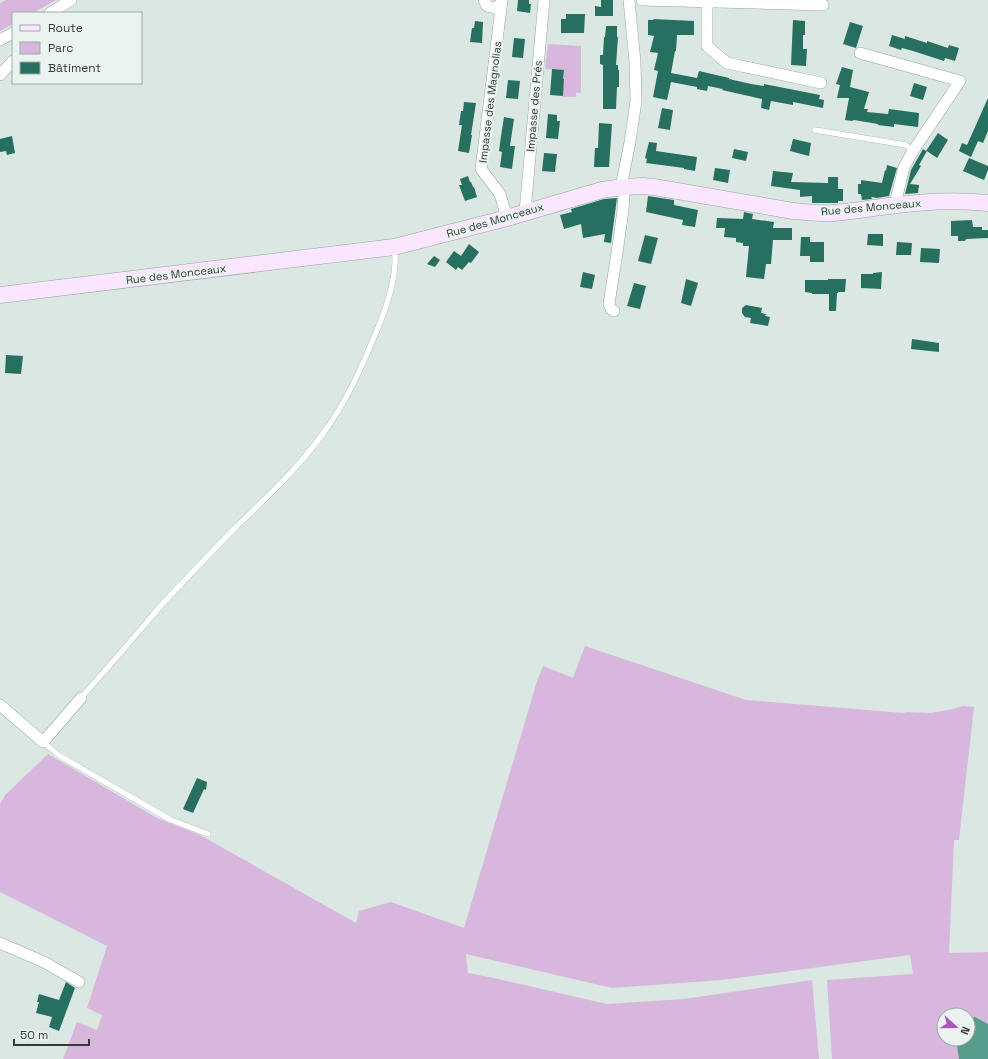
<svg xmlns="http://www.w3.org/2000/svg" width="988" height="1059" viewBox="0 0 988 1059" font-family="'Space Grotesk',sans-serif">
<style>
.green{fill:#d8b7dd}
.water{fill:#569b89}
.building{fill:#276f5f}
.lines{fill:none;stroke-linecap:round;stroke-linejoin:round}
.lane-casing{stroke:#98a3a0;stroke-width:6}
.street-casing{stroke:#98a3a0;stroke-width:12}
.secondary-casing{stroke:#98a3a0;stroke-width:17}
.lane{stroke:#fff;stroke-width:5.5}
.street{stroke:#fff;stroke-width:11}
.secondary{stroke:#fae6fe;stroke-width:16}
.labels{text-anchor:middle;stroke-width:4;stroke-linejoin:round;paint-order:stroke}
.street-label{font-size:11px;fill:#353938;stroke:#e9f4f1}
</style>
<rect width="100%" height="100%" fill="#dbe7e3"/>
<path class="green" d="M6 0H56L33 13H13V24L0 31V3Z
M548 44 581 46V93H576V97H562V84H564V79H563L564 70 545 69Z
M585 646 746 700 903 713 907 712 931 713 953 709 963 706 974 707 959 840H954L949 953 988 952V1024L975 1017 968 1019V1015H944V1039H956L959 1059H832L827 980 913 974 910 955 722 980 612 988 466 954 468 973 494 978 607 1004 684 999 812 980 819 1059H63L77 1022 97 1030 102 1015 87 1008 107 946 0 892V804L5 795 48 754 157 818 200 835 356 923 359 911 391 902 464 928 537 681 543 666 573 678Z"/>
<path class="water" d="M975 1017 988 1024V1059H959L956 1039H968V1019Z"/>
<path class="building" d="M518 0H529V4H531L530 13 517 11Z
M601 0H613V16H595V6L601 7Z
M566 14H585L584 33H561V19H566Z
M653 19 694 21V35H677L676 51H675L671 73 697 78 699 71 729 78V79L751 84 764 86V84L820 95 819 99 824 100 823 108 793 102V105L771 101 769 110 761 108 762 99 722 90 723 89 708 86 707 91 697 89V87L671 82 667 100 653 97 658 71 654 70 658 53 650 52 654 36 648 35V20H654Z
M793 20 805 21V35H803V49H807L806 66 791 65Z
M475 21 483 22 482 43 470 42 472 28H474Z
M850 22 863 26 856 48 843 44Z
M606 26H617V37H618L616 65H618V70H619V87H617L616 109H603V65L600 64V55H603L604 37H605Z
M892 35 905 39V36L927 43V41L948 48 949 45 959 48 955 61 945 58 944 61 913 51 902 48 901 50 889 46Z
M514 38 525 39 523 58 512 57Z
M842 67 853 70 850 87 869 92 864 109H868L867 112 888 114 889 109 919 113 918 127 894 124V127L878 125V124L854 120 852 121 845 120 849 98H837L840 85 836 84Z
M552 69 564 70 563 79H564L563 96 550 95Z
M508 80 520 81 518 99 506 98Z
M914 83 927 87 923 100 910 96Z
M988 98V131L983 143 978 141 971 157 959 151 962 143 967 145Z
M464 102 476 103 471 135H472L469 153 458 151 462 125H459L461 111H463Z
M662 108 673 110 670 130 658 128Z
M548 114 557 115V121H560L558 139 546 138Z
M504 117 514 119 510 146H515L512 169 500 167 502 152 499 151 501 136Z
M599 123 612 124 609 167H594L595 148H598Z
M938 133 948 140 937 158 927 151 919 165 921 166 910 184 919 185 918 193 905 194 911 170 923 149 926 151Z
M12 136 15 153 7 155 6 151 0 152V139Z
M793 139 811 143 809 156 790 151Z
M649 142 657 143 656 151 697 157 695 171 684 169V168L646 163 647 159 645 158Z
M734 149 748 152 746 161 732 158Z
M544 153 557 154 555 172 542 171Z
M969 158 988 166V170L984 180 963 171Z
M887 165 897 168 889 196 877 198 871 197 872 199 862 200 861 194H858V184H861V180L882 183 885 170 886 171Z
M715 168 730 170 728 183 713 180Z
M773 171 793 173 791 182 828 183V177H838V189H843V201H838V203H812V196L800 197V190L771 186Z
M468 176 470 182H471L473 187H474L477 197 465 201 459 185H462L460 179Z
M648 196 674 200V205L698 210 695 227 682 225 683 220 646 212Z
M617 198 611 243 604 242 605 234 583 238 581 224 564 229 560 215 572 212 571 209 604 199Z
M744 212 753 214 752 219 774 222 773 228H792V240H773L771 264H766L764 279 746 277 749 246H743V243L736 242V238L724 237 725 228H716L717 218 743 219Z
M972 220 973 227H982V230H988V238L966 239 965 241H958V236H951V221Z
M868 234H883V246L867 245Z
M645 235 658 238 651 264 638 261Z
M801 237H810V242H824V262H810V256H800Z
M897 242 912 243 911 255H896Z
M469 244 479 252 471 263 469 262 462 270 458 267 456 270 446 262 454 251 461 256Z
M921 248 940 249 939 263 920 262Z
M434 256 440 260 435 267 427 264Z
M583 272 595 275 592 289 580 287Z
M882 272 881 289 861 288V274H873V273Z
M686 279 698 283 691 306 681 303Z
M828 279H846L845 292H838V293H837L836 311H829V294H812V293L805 292V280H828Z
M634 283 646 286 640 309 627 306Z
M746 305 762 308 761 313 766 314 765 316 770 317 768 326 750 323 751 318 745 317 742 313V308Z
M912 339 939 343V352L911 349Z
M6 355 23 356 21 374 5 373Z
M197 778 207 782 206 790 204 789 193 813 183 809Z
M66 982 75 988 59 1031 49 1027 52 1017 36 1013 39 1002H37L39 994 59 1000Z"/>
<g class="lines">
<defs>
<path id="lane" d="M815 130 906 145 913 151
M81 698C100 676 120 654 139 631 149 620 158 608 169 597 191 574 213 550 236 527 266 498 297 469 322 435 346 403 362 367 377 330 386 309 399 271 394 249
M43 742 60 756 171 820 208 834"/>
<path id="street" d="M484 0 487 6 495 8 501 4
M502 0 481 169 500 194 507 218
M642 0 823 5
M707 2V46L727 63 821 83
M50 13 71 0
M0 40 13 33
M860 53 960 81 913 151 904 167 896 200V205
M0 75 13 61
M525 212 544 0
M614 311 611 309 609 304 618 246 623 210 624 192 622 182 630 142 636 101 635 62 629 0
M0 705 43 742 81 698
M0 943 44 962 79 982"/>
<path id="secondary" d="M0 295 394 247 507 218 602 190 623 187 643 186 654 187 793 211C806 212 819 214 832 213 849 212 865 209 881 207 916 202 953 199 988 203"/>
</defs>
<use href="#lane" class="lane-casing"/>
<use href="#street" class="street-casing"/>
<use href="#secondary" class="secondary-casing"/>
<use href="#lane" class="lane"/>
<use href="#street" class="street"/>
<use href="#secondary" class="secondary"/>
</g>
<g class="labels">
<g class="street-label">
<text transform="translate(490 102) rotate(-83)" y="4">Impasse des Magnolias</text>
<text transform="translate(534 106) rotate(-85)" y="4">Impasse des Prés</text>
<text transform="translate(871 207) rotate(-5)" y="4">Rue des Monceaux</text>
<text transform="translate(495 220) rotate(-16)" y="4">Rue des Monceaux</text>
<text transform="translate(176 274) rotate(-7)" y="4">Rue des Monceaux</text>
</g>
</g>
<rect x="12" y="12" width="130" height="72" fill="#e9f4f1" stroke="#a1a9a7"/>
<rect x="20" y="25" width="20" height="6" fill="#fae6fe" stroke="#a1a9a7"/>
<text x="48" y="32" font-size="12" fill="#353938">Route</text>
<rect x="20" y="42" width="20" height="12" fill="#d8b7dd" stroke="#a1a9a7"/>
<text x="48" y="52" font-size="12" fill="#353938">Parc</text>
<rect x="20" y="62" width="20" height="12" fill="#276f5f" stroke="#a1a9a7"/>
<text x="48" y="72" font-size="12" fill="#353938">Bâtiment</text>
<g transform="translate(956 1027) rotate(111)"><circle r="19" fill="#e9f4f1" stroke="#a1a9a7"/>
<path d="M0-3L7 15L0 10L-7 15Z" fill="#af54bf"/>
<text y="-6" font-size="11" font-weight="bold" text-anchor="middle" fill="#353938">N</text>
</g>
<path d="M14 1039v6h75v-6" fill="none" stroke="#353938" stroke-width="2"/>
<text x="20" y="1039" font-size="12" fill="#353938" stroke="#e9f4f1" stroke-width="3" paint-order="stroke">50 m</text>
</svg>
